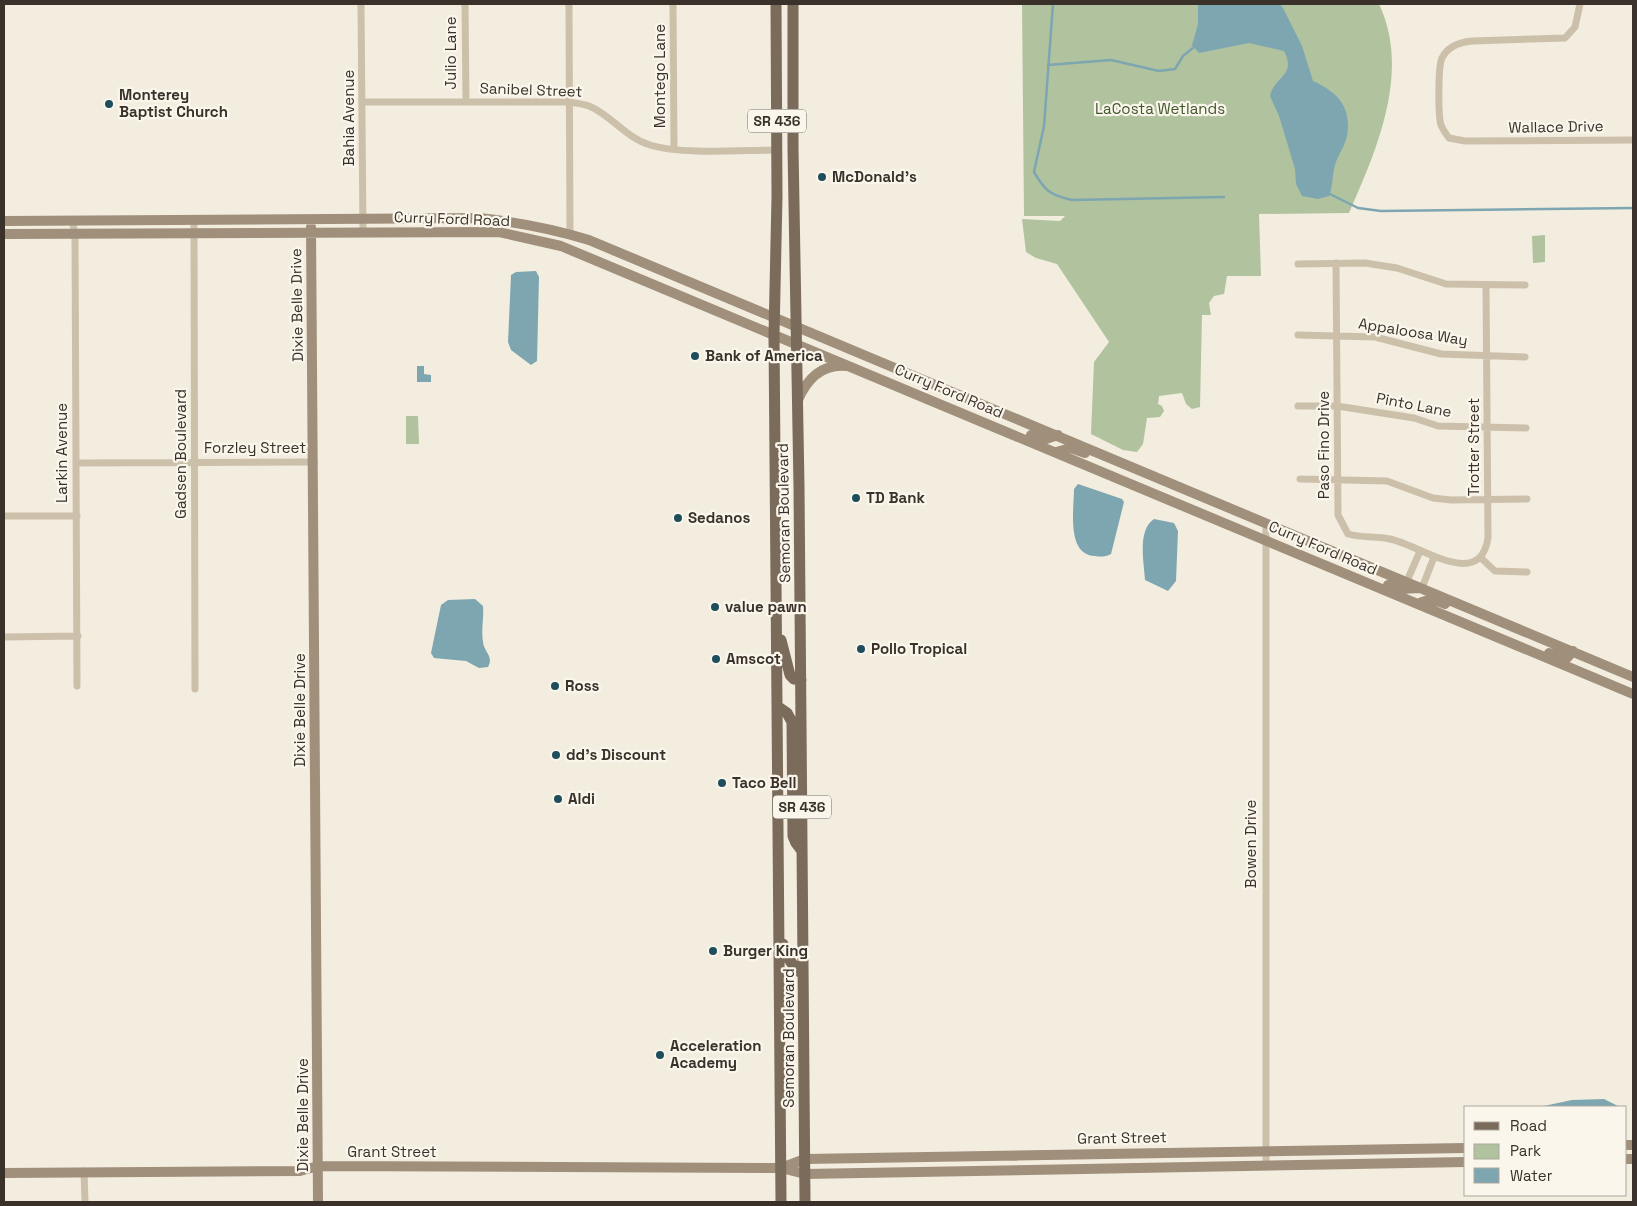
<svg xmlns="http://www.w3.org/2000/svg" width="1637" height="1206" viewBox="0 0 1637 1206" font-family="'Space Grotesk',sans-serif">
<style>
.green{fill:#b0c39e}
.water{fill:#7da6b1}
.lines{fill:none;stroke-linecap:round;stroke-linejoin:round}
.stream{stroke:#7da6b1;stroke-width:2.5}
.street{stroke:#ccc0aa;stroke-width:7}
.secondary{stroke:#a08f7b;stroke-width:10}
.primary{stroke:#7b6b5b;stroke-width:11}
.poi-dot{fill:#1e4d5c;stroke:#faf6ec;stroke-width:2}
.labels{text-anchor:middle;stroke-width:4.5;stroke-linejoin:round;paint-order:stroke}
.shield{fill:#faf6ec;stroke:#736c64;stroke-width:1}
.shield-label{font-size:14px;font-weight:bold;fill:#39312a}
.street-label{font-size:15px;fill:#39312a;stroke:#faf6ec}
.poi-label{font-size:15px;font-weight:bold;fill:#39312a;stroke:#faf6ec;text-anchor:start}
.park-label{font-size:15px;fill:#41582d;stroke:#faf6ec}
</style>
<rect width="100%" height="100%" fill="#f3eddf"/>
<path class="green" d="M1022 4H1379C1411 72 1377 149 1349 213L1259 214 1261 276H1227L1224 294 1214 296 1209 303 1211 315H1202L1200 407 1192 409 1186 404 1182 393 1159 396 1158 404 1162 406 1164 411 1160 417 1147 418 1143 444 1137 452 1123 450 1091 434 1094 362 1109 342 1057 264 1036 258 1026 252 1022 219 1060 221 1065 216H1024Z
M1545 235V262L1533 263 1532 236Z
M406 416H418L419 444H406Z"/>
<path class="water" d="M1198 4H1280L1283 8 1302 46 1313 81C1337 92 1352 106 1347 136 1345 146 1338 155 1335 165 1332 176 1333 186 1329 196L1318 199 1302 196 1296 184 1295 169 1279 116 1270 96C1274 76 1297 76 1284 51L1249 43 1199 53 1192 45 1198 24Z
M536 271 539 277 537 361 531 365 511 350 508 342 511 275 516 272Z
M417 366H424V374L431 375V382H417Z
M1078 484 1122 499 1124 502 1111 554C1105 557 1101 557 1095 556 1066 555 1074 509 1074 489Z
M1154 519 1174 523 1178 531 1176 581 1168 591 1145 580C1144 563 1137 530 1154 519Z
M475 599 483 606C484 618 481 630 483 642 484 652 494 656 488 667L479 668 466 661 434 658 431 653 441 605 448 600Z
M1604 1099 1620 1107H1539L1572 1100Z"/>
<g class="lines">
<path class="stream" d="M1053 4 1044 126 1034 172C1045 191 1050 195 1072 200L1224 197
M1048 65 1111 60 1159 71 1175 69 1183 56 1194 47
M1328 193 1358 208 1381 211 1633 208"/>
<path class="street" d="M361 4 363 232
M465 4 466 101
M569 4 570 234
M673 4 674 149
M1580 4 1575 27 1565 38 1472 41C1461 42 1448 46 1442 58 1438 66 1438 115 1441 125 1443 130 1446 134 1449 138L1465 141 1633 140
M362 102H570C576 103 583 104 589 106 611 115 626 138 650 145 682 155 742 150 777 150
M194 219 195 689
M72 220 75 234 77 686
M1336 263 1338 515 1348 534C1362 538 1376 536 1390 539 1418 544 1480 592 1488 538L1486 286
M1298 264 1365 263 1397 268 1446 284 1525 285
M1298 335 1375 337 1441 354 1525 357
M1298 406H1337L1414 418 1438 426 1526 428
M76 463 314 462
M1300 479 1387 481 1433 498 1451 500 1527 499
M4 516H77
M1481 558 1495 571 1527 572
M1407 581 1420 551
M1422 588 1434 557
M4 637 78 636
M1266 1165V523
M84 1171 85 1202"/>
<path class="secondary" d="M4 221 479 218C517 222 553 229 589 240L1633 677
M311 227 318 1202
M4 234 499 232 561 246 1633 694
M798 400C807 379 822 364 846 366
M1031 435 1043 440 1058 435
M1056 452 1071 448 1085 453
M1388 585 1400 589 1420 588
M1418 604C1428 598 1436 600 1445 604
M1549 653 1567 658 1573 651
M1626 1145H1633
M1626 1159H1633
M781 1168 805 1159 1466 1148
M4 1173 300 1171 318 1166 781 1168 805 1174 1466 1162"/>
<path class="primary" d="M776 4 777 197 774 335 781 1202
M793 4V148L799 486 805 1202
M781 640 790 675 794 679 801 680
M777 706 787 713 792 722 793 836 796 843 802 851
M783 944C787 957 792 967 803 974"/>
</g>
<g class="poi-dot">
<circle cx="109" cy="104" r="5"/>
<circle cx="822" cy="177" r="5"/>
<circle cx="695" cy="356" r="5"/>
<circle cx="856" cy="498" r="5"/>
<circle cx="678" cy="518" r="5"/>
<circle cx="715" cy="607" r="5"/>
<circle cx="861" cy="649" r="5"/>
<circle cx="716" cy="659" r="5"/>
<circle cx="555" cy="686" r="5"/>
<circle cx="556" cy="755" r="5"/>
<circle cx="722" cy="783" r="5"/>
<circle cx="558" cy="799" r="5"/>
<circle cx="713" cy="951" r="5"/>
<circle cx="660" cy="1055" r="5"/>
</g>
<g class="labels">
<g class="shield">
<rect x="748" y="109.5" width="58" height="23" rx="4"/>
<rect x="773" y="795.5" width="58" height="23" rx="4"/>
</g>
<g class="shield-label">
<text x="777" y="126">SR 436</text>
<text x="802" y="812">SR 436</text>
</g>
<g class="street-label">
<text transform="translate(451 53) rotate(-90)" y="5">Julio Lane</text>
<text transform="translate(660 76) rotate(-90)" y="5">Montego Lane</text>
<text transform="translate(531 90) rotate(2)" y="5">Sanibel Street</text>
<text transform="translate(349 118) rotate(-90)" y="5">Bahia Avenue</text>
<text transform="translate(1556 127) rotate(-1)" y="5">Wallace Drive</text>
<text transform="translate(452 219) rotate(2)" y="5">Curry Ford Road</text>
<text transform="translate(297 305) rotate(-91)" y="5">Dixie Belle Drive</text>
<text transform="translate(1413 332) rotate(9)" y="5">Appaloosa Way</text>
<text transform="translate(949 391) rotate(23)" y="5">Curry Ford Road</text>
<text transform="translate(1414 405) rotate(11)" y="5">Pinto Lane</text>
<text transform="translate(1324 445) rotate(-90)" y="5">Paso Fino Drive</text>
<text transform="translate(1474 447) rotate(-90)" y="5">Trotter Street</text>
<text x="255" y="453">Forzley Street</text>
<text transform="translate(62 453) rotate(-90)" y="5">Larkin Avenue</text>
<text transform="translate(181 454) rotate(-90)" y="5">Gadsen Boulevard</text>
<text transform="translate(784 513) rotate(-91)" y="5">Semoran Boulevard</text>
<text transform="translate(1323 548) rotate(23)" y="5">Curry Ford Road</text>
<text transform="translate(300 710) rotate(-90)" y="5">Dixie Belle Drive</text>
<text transform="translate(1251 844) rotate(-90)" y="5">Bowen Drive</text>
<text transform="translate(789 1038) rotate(-90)" y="5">Semoran Boulevard</text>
<text transform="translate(303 1115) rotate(-90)" y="5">Dixie Belle Drive</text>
<text transform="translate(1122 1138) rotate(-1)" y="5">Grant Street</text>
<text x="392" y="1157">Grant Street</text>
</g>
<g class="poi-label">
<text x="119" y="100">Monterey<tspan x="119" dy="17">Baptist Church</tspan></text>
<text x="832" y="182">McDonald's</text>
<text x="705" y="361">Bank of America</text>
<text x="866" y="503">TD Bank</text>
<text x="688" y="523">Sedanos</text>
<text x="725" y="612">value pawn</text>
<text x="871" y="654">Pollo Tropical</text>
<text x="726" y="664">Amscot</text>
<text x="565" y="691">Ross</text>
<text x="566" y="760">dd's Discount</text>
<text x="732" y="788">Taco Bell</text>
<text x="568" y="804">Aldi</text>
<text x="723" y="956">Burger King</text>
<text x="670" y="1051">Acceleration<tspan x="670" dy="17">Academy</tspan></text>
</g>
<g class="park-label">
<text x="1160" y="114">LaCosta Wetlands</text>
</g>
</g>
<rect width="1637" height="1206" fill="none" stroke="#39312a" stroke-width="10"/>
<rect x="1464" y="1106" width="162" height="90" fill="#faf6ec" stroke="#ada79e"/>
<rect x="1474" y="1122" width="25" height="8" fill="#7b6b5b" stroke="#ada79e"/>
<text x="1510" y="1131" font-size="15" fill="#39312a">Road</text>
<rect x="1474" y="1144" width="25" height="15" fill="#b0c39e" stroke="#ada79e"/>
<text x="1510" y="1156" font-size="15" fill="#39312a">Park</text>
<rect x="1474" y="1168" width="25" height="15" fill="#7da6b1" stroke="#ada79e"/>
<text x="1510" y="1181" font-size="15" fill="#39312a">Water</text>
</svg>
